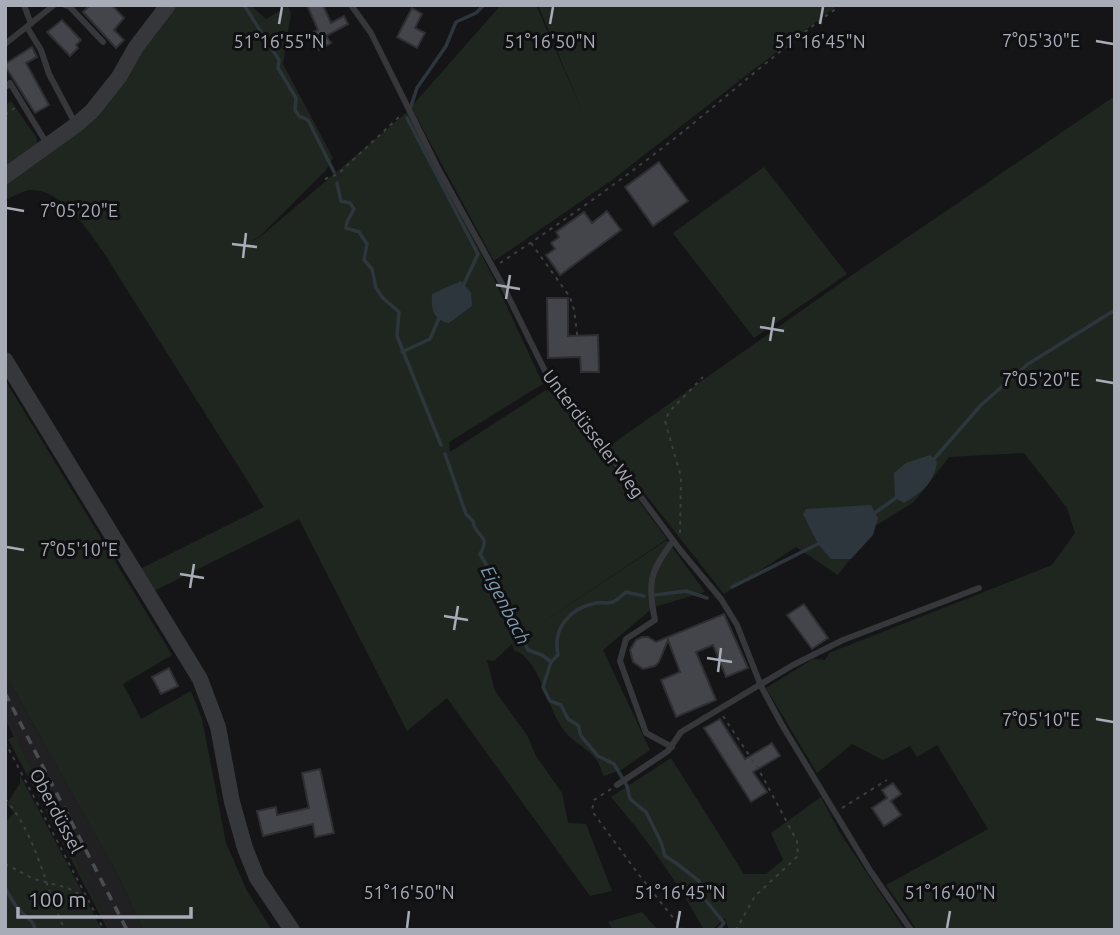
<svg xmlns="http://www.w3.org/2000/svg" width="1120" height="935" viewBox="0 0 1120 935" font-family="Ubuntu,sans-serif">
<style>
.built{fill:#212124}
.green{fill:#1f2620}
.water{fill:#2d363c}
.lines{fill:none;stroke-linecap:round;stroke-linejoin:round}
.stream{stroke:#2d363c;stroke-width:3.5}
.building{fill:#44454a;stroke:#2f2f33;stroke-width:2}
.path{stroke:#3c3e42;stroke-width:2;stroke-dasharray:3.5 5;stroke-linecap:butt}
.service{stroke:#36373b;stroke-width:6}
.tertiary{stroke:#36373b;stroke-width:16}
.rail{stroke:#4b4d52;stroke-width:3.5;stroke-dasharray:9 7;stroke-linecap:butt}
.ticks{fill:none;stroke:#a7acb6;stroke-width:2.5}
.labels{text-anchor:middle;stroke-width:6;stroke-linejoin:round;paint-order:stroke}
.street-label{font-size:18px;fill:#a7acb6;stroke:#101012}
.water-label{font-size:19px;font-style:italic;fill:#7f9bb0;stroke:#101012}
.ticks-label{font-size:18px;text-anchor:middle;fill:#a7acb6;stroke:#101012;stroke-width:6;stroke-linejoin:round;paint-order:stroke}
</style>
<rect width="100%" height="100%" fill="#151517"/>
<path class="built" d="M5 673 121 881 143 930H110L5 719Z"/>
<path class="green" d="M174 5H251L266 19 288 6 291 14 283 64 333 158 326 170 260 236 248 243 260 237 407 112 494 279 543 384 449 442 450 452 546 390 554 394 587 431 667 539 525 634 667 540 705 592 654 607 603 650 650 750 621 770 604 776C601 770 599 761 594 757 581 743 570 742 559 723 547 703 538 658 514 650L512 644 494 661 487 660 495 691 527 735 536 756 562 793 568 823 586 824 612 891 590 896 447 698 407 731 299 519 154 591 140 569 264 507 102 250C88 230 60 188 31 190 23 191 12 197 5 200V182L84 126Z
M501 5H536L582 111 538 5H838L740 80 737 75 739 81 612 180 494 261 411 107Z
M1115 96V930H917L886 885 988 829 937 745 917 757 910 746 883 760 852 744 817 773 766 688 813 659 825 660 829 653 1052 565 1075 533 1067 508 1024 453 949 457 914 502 875 526 838 575 796 547 724 594 608 447 852 275Z
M11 101 36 137 38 145 5 170V105Z
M764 167 847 274 754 338 673 233Z
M5 380 172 655 123 684 141 719 191 691 202 719 226 843 247 891 272 930H143L121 881 5 673Z
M15 736 110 930H108L8 739Z
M671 758 744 874H766L783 860 771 833 821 797 840 833 905 930H729L725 918 714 928 704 930C678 882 646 838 611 797Z
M20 775 102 930H5V823L14 813 7 804 20 783Z
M642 912 658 930H613L608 922Z"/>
<path class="water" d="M461 281 471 293 472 306 449 323C433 320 431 309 432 294Z
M930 455 937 462C933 485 922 492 904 503L895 498 894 473 906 463Z
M871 505 878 518 873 535 851 559H831L818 544 803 514 806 509Z"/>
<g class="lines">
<path class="stream" d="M244 5 279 60 278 68 296 98 295 110 299 116 308 120 334 172
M411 106 417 88 446 46 456 22 476 13 484 5
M407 118 478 254 462 288
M337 183 341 201 350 203 354 209 347 222 346 228 359 232 367 244 364 260 372 269 376 288 383 298 399 312 397 336 441 445
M402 352 430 339 440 316
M445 454 466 514 473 521C474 537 492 534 480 554L491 573 492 586 520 632 528 650 542 655 551 662 543 687 550 701 561 705 568 719 578 725 581 736 598 756 614 764 627 786 630 799 646 812 661 842 665 856 676 863 699 881 700 893 724 923 718 930
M934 459 981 405 1028 364 1115 310
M872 515 897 497
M732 587 822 542
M655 595 686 591 707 598
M551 662 558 655C552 628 570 608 596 603 601 602 608 604 613 602 618 600 622 595 626 592L644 596
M5 888 17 908 32 922 36 930"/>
</g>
<path class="building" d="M90 5H112L124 18 114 30 124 40 116 48 83 12Z
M307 5H323L331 23 344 16 348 24 326 36 331 43 319 50 310 34 318 30Z
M412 8 422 14 415 28 425 33 417 48 397 37Z
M62 20 81 40 76 45 78 48 70 56 47 32Z
M32 47 37 57 26 63 49 105 35 113 5 66V64Z
M659 162 688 201 653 226 625 187Z
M607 211 621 230 560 275 546 255 555 249 551 243 559 237 556 232 584 212 592 223Z
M547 298H568V336L598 335 599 372H581L580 357 548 358Z
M804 604 828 638 812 649 787 615Z
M724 614 748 668 726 677 713 645 696 652 716 700 676 717 661 680 680 672 668 640 659 662 655 666 643 669 633 662 630 650 636 640 642 637H648L656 642Z
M169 668 178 686 161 694 152 677Z
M720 719 745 759 772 743 780 756 753 772 767 792 751 802 704 728Z
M320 769 334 833 315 837 313 824 263 836 257 811 276 807 277 815 309 808 302 773Z
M893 783 901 794 891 801 901 815 884 826 872 808 887 798 882 790Z"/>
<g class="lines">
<path class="path" d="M5 115 16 107
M325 179 338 174 401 115
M531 243 570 297 574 310 578 341
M500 263C558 225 615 185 670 142 727 97 782 47 841 5
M680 533 681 477 665 421 669 412 703 377
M723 716 759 770 797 841 798 856 755 896 736 930
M5 742 104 930
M611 789 594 800 592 811 639 875 683 930
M5 799C38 836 44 887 65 930
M842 808 887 780
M5 864 34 879 68 888 84 897"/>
<path class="service" d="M24 5 31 24
M65 5 69 6 103 42
M351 5 371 33 439 170 502 284 551 383 577 411 681 551 721 599 737 625 761 686 782 725 871 872 911 930
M27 27 41 50 49 74 75 123
M5 44 54 5
M7 86 10 83 47 144
M672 747 646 733 620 661 626 639 655 620C647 582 650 572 673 541
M617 785 668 751 681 732 793 665 843 640 979 588"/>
<path class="tertiary" d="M5 176 76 125 92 111 119 77 136 47 168 5
M5 360 200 679 218 727 232 802 245 848 257 878 292 930"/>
<path class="rail" d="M5 693 127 930"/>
</g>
<path class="ticks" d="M279 24 282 7M550 24 553 7M820 24 823 7M1096 41 1113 44M7 208 24 211M232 244 257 247M243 258 246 233M496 285 520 289M506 299 510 275M760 327 784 331M770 341 774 317M1096 380 1113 383M7 547 24 550M180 574 204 578M190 588 194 564M444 616 468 620M454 630 458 606M707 658 732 662M718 672 721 648M1096 719 1113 722M407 928 409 911M677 928 680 911M947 928 950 911"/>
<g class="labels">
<g class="street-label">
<text transform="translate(593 434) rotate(53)" y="6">Unterdüsseler Weg</text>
<text transform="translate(56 811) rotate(62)" y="6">Oberdüssel</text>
</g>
<g class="water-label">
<text transform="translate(506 605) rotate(63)" y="7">Eigenbach</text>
</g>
</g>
<g class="ticks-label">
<text x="1041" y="47">7°05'30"E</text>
<text x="279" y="48">51°16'55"N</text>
<text x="550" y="48">51°16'50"N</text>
<text x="820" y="48">51°16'45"N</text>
<text x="79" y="217">7°05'20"E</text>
<text x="1041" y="386">7°05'20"E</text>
<text x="79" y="556">7°05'10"E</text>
<text x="1041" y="726">7°05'10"E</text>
<text x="409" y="899">51°16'50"N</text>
<text x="680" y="899">51°16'45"N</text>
<text x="950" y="899">51°16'40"N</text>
</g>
<rect width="1120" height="935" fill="none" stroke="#a7acb6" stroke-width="14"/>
<path d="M18 907v10h173v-10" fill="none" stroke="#a7acb6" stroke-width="3.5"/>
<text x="28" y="907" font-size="21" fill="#a7acb6" stroke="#101012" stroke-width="5" paint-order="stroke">100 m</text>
</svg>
